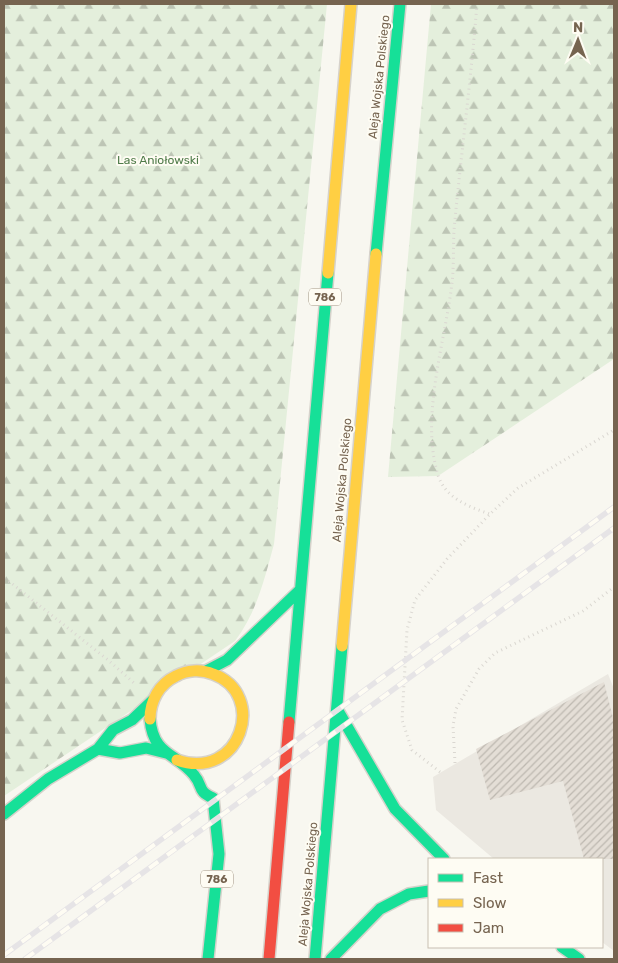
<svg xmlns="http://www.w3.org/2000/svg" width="618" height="963" viewBox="0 0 618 963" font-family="Rubik,sans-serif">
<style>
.industrial{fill:#ebe8e1}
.forest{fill:url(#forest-firs)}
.building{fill:url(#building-hatch)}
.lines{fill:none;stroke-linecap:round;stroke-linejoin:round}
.fast-casing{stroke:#d6d2cb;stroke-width:14}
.slow-casing{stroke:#d6d2cb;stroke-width:14}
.jam-casing{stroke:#d6d2cb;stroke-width:14}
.path{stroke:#dad7d1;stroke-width:3;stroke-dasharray:1 4;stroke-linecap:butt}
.fast{stroke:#16e098;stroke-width:11}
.slow{stroke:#ffcf43;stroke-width:11}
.jam{stroke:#f24e42;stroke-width:11}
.rail-casing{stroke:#e6e4e6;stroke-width:5.5}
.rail{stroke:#fefcf3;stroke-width:4;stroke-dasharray:11;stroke-linecap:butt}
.labels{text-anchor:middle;stroke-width:4;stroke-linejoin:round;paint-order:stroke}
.shield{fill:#fefcf3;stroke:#9f9281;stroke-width:1}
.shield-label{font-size:11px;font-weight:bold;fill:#766450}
.street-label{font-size:12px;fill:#766450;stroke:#fefcf3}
.park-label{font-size:12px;fill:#4f7b49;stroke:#fefcf3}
</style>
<defs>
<pattern id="forest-firs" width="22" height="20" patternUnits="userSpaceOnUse" patternTransform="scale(1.25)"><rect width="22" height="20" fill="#e4efdc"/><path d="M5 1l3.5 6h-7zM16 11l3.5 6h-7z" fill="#bdc5b5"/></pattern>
<pattern id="building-hatch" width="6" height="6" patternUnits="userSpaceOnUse" patternTransform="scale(1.25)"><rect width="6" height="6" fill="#e4ded6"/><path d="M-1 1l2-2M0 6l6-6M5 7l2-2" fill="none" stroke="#bdb8b0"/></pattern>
</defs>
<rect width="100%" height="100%" fill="#f8f7f0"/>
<path class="industrial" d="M608 674 614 689V951L602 942V859H494L436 810 433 777Z"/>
<path class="forest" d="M4 4H327L274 544C265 577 257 612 235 641L4 796Z
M431 4H614V359L438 476 388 477Z"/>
<path class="building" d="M604 682 614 722V859H584L563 781 490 800 476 749Z"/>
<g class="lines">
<defs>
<path id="fast" d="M376 254 400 4
M206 671 227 660 300 590
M337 709 395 809 444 859
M150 719C153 756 177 753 194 775 204 787 196 790 213 798
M289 722 328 273
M98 749 120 753 146 748 166 753
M4 814 48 779 98 749 113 730 132 720 153 700
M562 947 579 959
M208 959 219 854 213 798
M315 959 342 646
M331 959 380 909 409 894 429 891"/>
<path id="slow" d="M328 273 351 4
M342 646 376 254
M150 719C150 701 159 684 176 676 187 670 201 669 213 674 268 694 241 782 177 760"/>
<path id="jam" d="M269 959 289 722"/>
</defs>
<use href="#fast" class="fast-casing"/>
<use href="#slow" class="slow-casing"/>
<use href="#jam" class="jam-casing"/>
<path class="path" d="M477 4C471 80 461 155 454 230 453 248 454 266 452 283 445 343 420 417 438 475 445 498 469 507 490 514
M4 579 10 582 108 660 134 683
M455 763 453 726 456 709 479 669 495 653 583 611 614 587
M440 772 412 750 402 720 407 630 415 600 447 559 490 514 518 488 614 430"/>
<use href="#fast" class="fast"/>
<use href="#slow" class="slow"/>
<use href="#jam" class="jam"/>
<defs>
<path id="rail" d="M4 955 614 507
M25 959 614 528"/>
</defs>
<use href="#rail" class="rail-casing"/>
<use href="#rail" class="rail"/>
</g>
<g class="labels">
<g class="shield">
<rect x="309" y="288.5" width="32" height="17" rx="4"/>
<rect x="201" y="870.5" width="32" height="17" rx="4"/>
</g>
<g class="shield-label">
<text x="325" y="301">786</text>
<text x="217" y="883">786</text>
</g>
<g class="street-label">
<text transform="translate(379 77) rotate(-84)" y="4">Aleja Wojska Polskiego</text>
<text transform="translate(342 480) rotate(-85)" y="4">Aleja Wojska Polskiego</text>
<text transform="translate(308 884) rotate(-85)" y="4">Aleja Wojska Polskiego</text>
</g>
<g class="park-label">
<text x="158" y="164">Las Aniołowski</text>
</g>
</g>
<rect width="618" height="963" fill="none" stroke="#766450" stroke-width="10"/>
<rect x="428" y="858" width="175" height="90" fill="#fefcf3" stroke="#c8bfb2"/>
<rect x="438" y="874" width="25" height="8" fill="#16e098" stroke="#c8bfb2"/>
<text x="473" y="883" font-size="15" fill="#766450">Fast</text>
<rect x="438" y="899" width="25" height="8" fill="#ffcf43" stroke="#c8bfb2"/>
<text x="473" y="908" font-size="15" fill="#766450">Slow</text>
<rect x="438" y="924" width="25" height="8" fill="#f24e42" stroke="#c8bfb2"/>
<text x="473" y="933" font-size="15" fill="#766450">Jam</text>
<g transform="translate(578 40) rotate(1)" stroke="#fefcf3" stroke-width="4" paint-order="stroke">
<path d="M0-4L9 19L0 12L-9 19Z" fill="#766450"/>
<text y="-8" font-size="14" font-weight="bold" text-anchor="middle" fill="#766450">N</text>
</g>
</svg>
